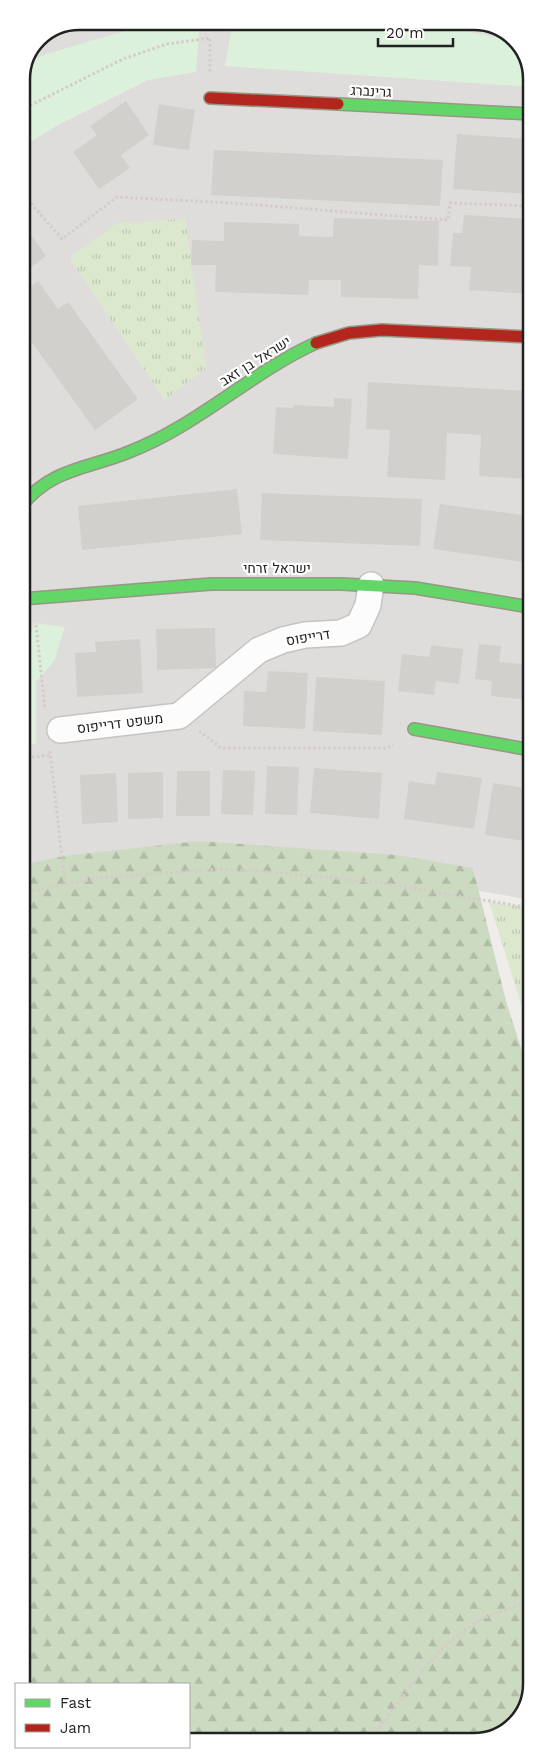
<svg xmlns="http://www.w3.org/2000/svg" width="553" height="1763" viewBox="0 0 553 1763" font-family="'Work Sans',Heebo,sans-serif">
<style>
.residential{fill:#dedddb}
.grass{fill:url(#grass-tufts)}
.forest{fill:url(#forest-firs)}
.park{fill:#dcf1db}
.building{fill:#d2d0cd}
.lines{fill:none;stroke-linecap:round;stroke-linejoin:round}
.street-casing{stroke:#c5c4c2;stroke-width:28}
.fast-casing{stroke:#969784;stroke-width:14}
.jam-casing{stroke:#969784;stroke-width:14}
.path{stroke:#d6cbca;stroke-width:3;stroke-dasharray:2.5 2.5;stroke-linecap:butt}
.street{stroke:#fdfcfc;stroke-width:25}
.fast{stroke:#63d668;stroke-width:11}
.jam{stroke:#b3261e;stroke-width:11}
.labels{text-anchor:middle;stroke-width:4.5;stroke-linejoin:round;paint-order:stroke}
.street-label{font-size:14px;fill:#212121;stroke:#fff}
.rim{fill:none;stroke:#212121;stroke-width:2.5}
</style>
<defs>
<pattern id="grass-tufts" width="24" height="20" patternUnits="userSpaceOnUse" patternTransform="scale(1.25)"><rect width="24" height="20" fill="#dce8cd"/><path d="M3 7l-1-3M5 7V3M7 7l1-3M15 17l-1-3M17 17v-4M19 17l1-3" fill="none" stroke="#bcc7b0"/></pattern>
<pattern id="forest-firs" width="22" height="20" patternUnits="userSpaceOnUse" patternTransform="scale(1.25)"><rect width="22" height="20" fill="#ccdac2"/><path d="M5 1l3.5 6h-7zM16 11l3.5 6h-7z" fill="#afbba6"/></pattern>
</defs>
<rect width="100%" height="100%" fill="#efedea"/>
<path class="residential" d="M79 21H478L512 35 530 65 531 900 282 856 22 883 21 76 38 38Z"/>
<path class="grass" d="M185 219 206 368 165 400 69 258 117 223Z
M489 902 531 908V1036Z"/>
<path class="forest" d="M199 841 397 855 473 868 506 1001 531 1079 532 1684 520 1719 488 1740 189 1741V1684H23L22 865 64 856Z"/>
<path class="park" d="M159 21H200L196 72 148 80 56 126 21 148V76L27 62 50 53Z
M233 21H414L515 41 530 65V87L225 66Z
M34 623 65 627 54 661 36 682V744L22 746V654L27 650Z"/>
<path class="building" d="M126 101 149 135 121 155 130 168 99 189 73 152 97 135 90 126Z
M159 104 195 110 189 150 153 145Z
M457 134 530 139V194L453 189Z
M214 150 443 160 440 206 211 195Z
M464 215 530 219V294L469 290 471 267 450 266 453 233H462Z
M334 218 439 221 438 266 419 265 418 299 341 297V280H309L308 295 215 292 216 265H191L192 240 224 241V222L299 224V236L333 237Z
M22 222 46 256 22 274Z
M38 281 58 309 68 302 138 399 95 430 22 329V293Z
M368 382 530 391V479L479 476 481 435 447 433 445 480 387 477 390 430 366 429Z
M334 398 352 399 348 459 273 454 276 407 293 408V405L334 407Z
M237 489 242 534 82 550 78 506Z
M262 493 422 499 420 546 260 540Z
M440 504 530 516V563L433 549Z
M215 628 216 668 157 670 156 629Z
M140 639 143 693 77 697 75 653 96 652 95 642Z
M479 644 501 646 499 662 531 665V700L491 696 492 681 475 679Z
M431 645 463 649 459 684 436 681 434 695 398 691 402 654 429 657Z
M268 671 308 673 305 729 243 726 244 691 266 692Z
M316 677 385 681 382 735 313 731Z
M267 766 299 767 297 815 265 814Z
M314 768 382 773 379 819 310 813Z
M223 770 255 771 253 815 221 814Z
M177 771H210V816H176Z
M163 772V818L128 819V773Z
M437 772 482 778 474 829 404 819 409 781 435 785Z
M116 773 118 822 82 824 80 775Z
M493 783 531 789V842L485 835Z
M22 794 29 837 22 838Z"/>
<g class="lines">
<defs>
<path id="street" d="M60 730 179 716 259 650 283 640 305 635 341 633 359 625 368 605 371 585"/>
<path id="fast" d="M338 104 530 114
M22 505C53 468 87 469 129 452 197 426 250 373 316 343
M22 599 211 584H341L415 588 530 607
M414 729 531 750"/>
<path id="jam" d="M210 98 338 104
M316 343 349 333 382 330 530 337"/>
</defs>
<use href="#street" class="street-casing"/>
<use href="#fast" class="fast-casing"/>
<use href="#jam" class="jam-casing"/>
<path class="path" d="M21 110 123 59 167 44 210 38V73
M21 192 62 239 117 197 232 203 448 220 450 203 530 206
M36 625 45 710
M199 731 221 748H387L393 744
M50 751 65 885
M22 758 50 755
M22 893 98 878 221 869 273 872 375 882 531 908
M370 1740C400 1702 434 1647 475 1623 494 1612 512 1610 532 1597"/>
<use href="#street" class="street"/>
<use href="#fast" class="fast"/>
<use href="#jam" class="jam"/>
</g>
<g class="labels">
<g class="street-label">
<text transform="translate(371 91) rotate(3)" y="5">גרינברג</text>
<text transform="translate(255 361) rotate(-32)" y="5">ישראל בן זאב</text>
<text x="277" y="573">ישראל זרחי</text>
<text transform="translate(308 637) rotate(-9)" y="5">דרייפוס</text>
<text transform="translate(120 723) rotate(-7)" y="5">משפט דרייפוס</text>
</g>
</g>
<path d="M0 0H553V1763H0ZM79 30H474A49 49 0 0 1 523 79V1684A49 49 0 0 1 474 1733H79A49 49 0 0 1 30 1684V79A49 49 0 0 1 79 30Z" fill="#fff" fill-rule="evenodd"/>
<path class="rim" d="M79 30H474A49 49 0 0 1 523 79V1684A49 49 0 0 1 474 1733H79A49 49 0 0 1 30 1684V79A49 49 0 0 1 79 30Z"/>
<rect x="15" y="1683" width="175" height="65" fill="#ffffff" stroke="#a6a6a6"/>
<rect x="25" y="1699" width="25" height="8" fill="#63d668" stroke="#a6a6a6"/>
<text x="60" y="1708" font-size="15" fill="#212121">Fast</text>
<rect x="25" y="1724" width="25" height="8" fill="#b3261e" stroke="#a6a6a6"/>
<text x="60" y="1733" font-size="15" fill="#212121">Jam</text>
<path d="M378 38v8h75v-8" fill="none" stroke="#212121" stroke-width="2.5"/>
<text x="386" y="38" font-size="15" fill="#212121" stroke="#ffffff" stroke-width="4" paint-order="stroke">20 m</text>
</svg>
